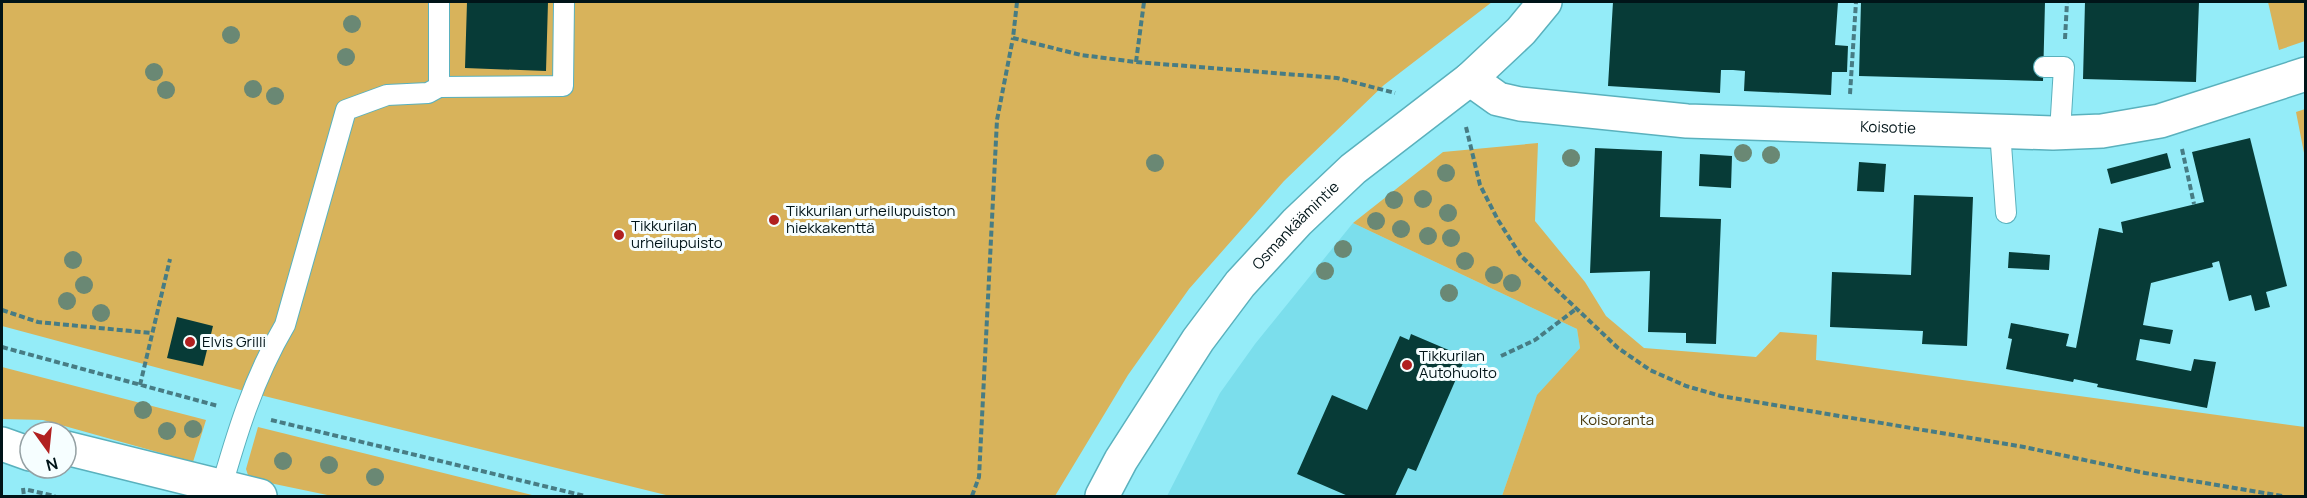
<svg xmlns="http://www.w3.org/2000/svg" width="2307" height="498" viewBox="0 0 2307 498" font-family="Manrope,sans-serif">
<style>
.built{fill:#7bdeec}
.green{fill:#d8b35b}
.building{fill:#073b37}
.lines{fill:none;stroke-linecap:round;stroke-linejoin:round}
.service-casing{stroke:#5ab1bd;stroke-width:22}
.minor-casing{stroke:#5ab1bd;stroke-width:36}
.tertiary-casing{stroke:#5ab1bd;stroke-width:36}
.primary-casing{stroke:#5ab1bd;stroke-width:36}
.path{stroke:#477c84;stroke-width:4;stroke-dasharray:6 3;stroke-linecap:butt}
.service{stroke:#fff;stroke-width:20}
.minor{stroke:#fff;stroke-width:33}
.tertiary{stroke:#fff;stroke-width:33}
.primary{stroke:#fff;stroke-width:33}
.tree{fill:#6a8874}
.poi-dot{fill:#b12020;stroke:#f6feff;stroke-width:2}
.labels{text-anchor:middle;stroke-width:6;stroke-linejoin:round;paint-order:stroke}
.street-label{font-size:15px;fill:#001418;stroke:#f6feff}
.poi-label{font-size:15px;fill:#001418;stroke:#f6feff;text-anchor:start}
.park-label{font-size:15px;fill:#473608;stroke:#f6feff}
</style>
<rect width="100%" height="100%" fill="#94ecf8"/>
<path class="built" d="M1353 223 1577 329 1580 348 1537 396 1502 496H1167L1220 393 1255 344Z"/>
<path class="green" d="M2 2H1492L1384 85 1284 181 1189 289 1128 375 1055 496H670L248 392 2 326Z
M2268 2H2305V41L2279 50Z
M2305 109H2306L2305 158 2296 112Z
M1538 143 1535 221 1585 282 1606 316 1644 348 1756 357 1780 332 1817 335 1816 360 2305 427V496H1502L1537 395 1580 348 1577 329 1353 223 1443 152Z
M2 367 206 420 193 462 43 420 2 419Z
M258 427 536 496H332L265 482 248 475 246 469Z"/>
<path class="building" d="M467 2H548L546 71 465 68Z
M1613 2H1838L1835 45 1848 46 1847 72H1832L1831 95 1744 91 1745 71 1733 70H1721L1720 93 1608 86Z
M1861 2H2045L2043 81 1859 76Z
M2085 2H2199L2196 82 2083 79Z
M2250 138 2287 286 2266 292 2270 307 2255 311 2251 295 2229 301 2219 261 2212 263 2213 267 2151 283 2143 325 2173 330 2170 344 2140 339 2136 360 2191 371 2194 359 2216 362 2207 408 2097 387 2098 384 2074 379 2073 382 2006 369 2012 339 2008 338 2011 323 2069 334 2066 346 2076 348 2099 228 2123 233 2121 222 2204 202 2192 152Z
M1595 148 1662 151 1660 217 1721 219 1716 344 1686 343V333L1648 332 1650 271 1590 273Z
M2167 153 2171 168 2111 184 2107 169Z
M1700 154 1732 156 1731 188 1699 186Z
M1859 162 1886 164 1884 192 1857 191Z
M1914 195 1973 197 1967 346 1922 344 1923 331 1830 327 1832 272 1911 275Z
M2009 252 2050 255 2049 270 2008 268Z
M177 317 213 326 203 366 167 358Z
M1411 334 1458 354 1455 360 1463 363 1416 471 1408 468 1395 496H1348L1297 474 1332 395 1367 410 1400 336 1409 340Z"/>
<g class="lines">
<defs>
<path id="service" d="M2044 67H2064L2060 132
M439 87 563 86 564 2
M2000 131 2006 213
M219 496C236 436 253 379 285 325L346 110 387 95 428 93 439 87V2"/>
<g id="minor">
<path id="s1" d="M1470 79 1498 99 1520 104 1687 121 2053 133 2102 131 2160 121 2306 74"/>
</g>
<g id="tertiary">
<path id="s2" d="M1102 496 1121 460 1198 340 1240 284 1297 222 1353 169 1470 79 1521 31 1545 2"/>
</g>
<path id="primary" d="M2 444 30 454
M66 448 260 496"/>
</defs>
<use href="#service" class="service-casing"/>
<use href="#minor" class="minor-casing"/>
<use href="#tertiary" class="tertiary-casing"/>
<use href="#primary" class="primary-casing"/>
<path class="path" d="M1017 2 1013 38 1081 55 1136 62 1337 78 1395 93
M2065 39 2067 2
M1136 62 1144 2
M1850 94 1856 2
M1466 127 1480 185 1498 220 1521 256 1618 348 1650 370 1686 386 1721 396 2024 447 2145 473 2282 496
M2182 149 2194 204
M2 310 38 322 151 333
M2 347 218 406
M1501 356 1535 340 1576 309
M140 385 170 259
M271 420 585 496
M23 488 24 496
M28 490 55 496
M972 496 979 477 997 120 1013 38"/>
<use href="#service" class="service"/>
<use href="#minor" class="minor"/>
<use href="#tertiary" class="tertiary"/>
<use href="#primary" class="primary"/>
</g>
<g class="tree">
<circle cx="352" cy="24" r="9"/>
<circle cx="231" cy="35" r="9"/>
<circle cx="346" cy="57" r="9"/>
<circle cx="154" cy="72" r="9"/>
<circle cx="253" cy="89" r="9"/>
<circle cx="166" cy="90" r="9"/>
<circle cx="275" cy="96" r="9"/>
<circle cx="1743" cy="153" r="9"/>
<circle cx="1771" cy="155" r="9"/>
<circle cx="1571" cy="158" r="9"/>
<circle cx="1155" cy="163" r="9"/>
<circle cx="1446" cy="173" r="9"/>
<circle cx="1423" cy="199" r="9"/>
<circle cx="1394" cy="200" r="9"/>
<circle cx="1448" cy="213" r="9"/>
<circle cx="1376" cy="221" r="9"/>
<circle cx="1401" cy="229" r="9"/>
<circle cx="1428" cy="236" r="9"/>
<circle cx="1451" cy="238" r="9"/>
<circle cx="1343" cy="249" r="9"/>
<circle cx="73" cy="260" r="9"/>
<circle cx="1465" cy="261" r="9"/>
<circle cx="1325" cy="271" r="9"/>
<circle cx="1494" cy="275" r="9"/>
<circle cx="1512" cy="283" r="9"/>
<circle cx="84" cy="285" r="9"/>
<circle cx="1449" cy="293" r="9"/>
<circle cx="67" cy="301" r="9"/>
<circle cx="101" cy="313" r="9"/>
<circle cx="143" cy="410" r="9"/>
<circle cx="193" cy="429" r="9"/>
<circle cx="167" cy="431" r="9"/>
<circle cx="283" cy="461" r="9"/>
<circle cx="329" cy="465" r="9"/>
<circle cx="375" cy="477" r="9"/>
</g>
<g class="poi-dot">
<circle cx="774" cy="220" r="6"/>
<circle cx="619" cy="235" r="6"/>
<circle cx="190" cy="342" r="6"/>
<circle cx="1407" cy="365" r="6"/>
</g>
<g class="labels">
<g class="street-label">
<text dy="5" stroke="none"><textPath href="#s1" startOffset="426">Koisotie</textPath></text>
<text dy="5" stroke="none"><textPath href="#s2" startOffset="334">Osmankäämintie</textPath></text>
</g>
<g class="poi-label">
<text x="786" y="216">Tikkurilan urheilupuiston<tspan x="786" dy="17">hiekkakenttä</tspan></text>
<text x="631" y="231">Tikkurilan<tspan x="631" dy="17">urheilupuisto</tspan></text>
<text x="202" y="347">Elvis Grilli</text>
<text x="1419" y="361">Tikkurilan<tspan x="1419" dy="17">Autohuolto</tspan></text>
</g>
<g class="park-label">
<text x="1617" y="425">Koisoranta</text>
</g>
</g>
<rect width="2307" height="498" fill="none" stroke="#001418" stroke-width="6"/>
<g transform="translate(48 450) rotate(165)"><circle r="28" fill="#f6feff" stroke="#94a0a3" stroke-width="1.5"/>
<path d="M0-4.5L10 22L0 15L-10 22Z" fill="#b12020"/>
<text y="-9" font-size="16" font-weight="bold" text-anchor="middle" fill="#001418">N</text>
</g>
</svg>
